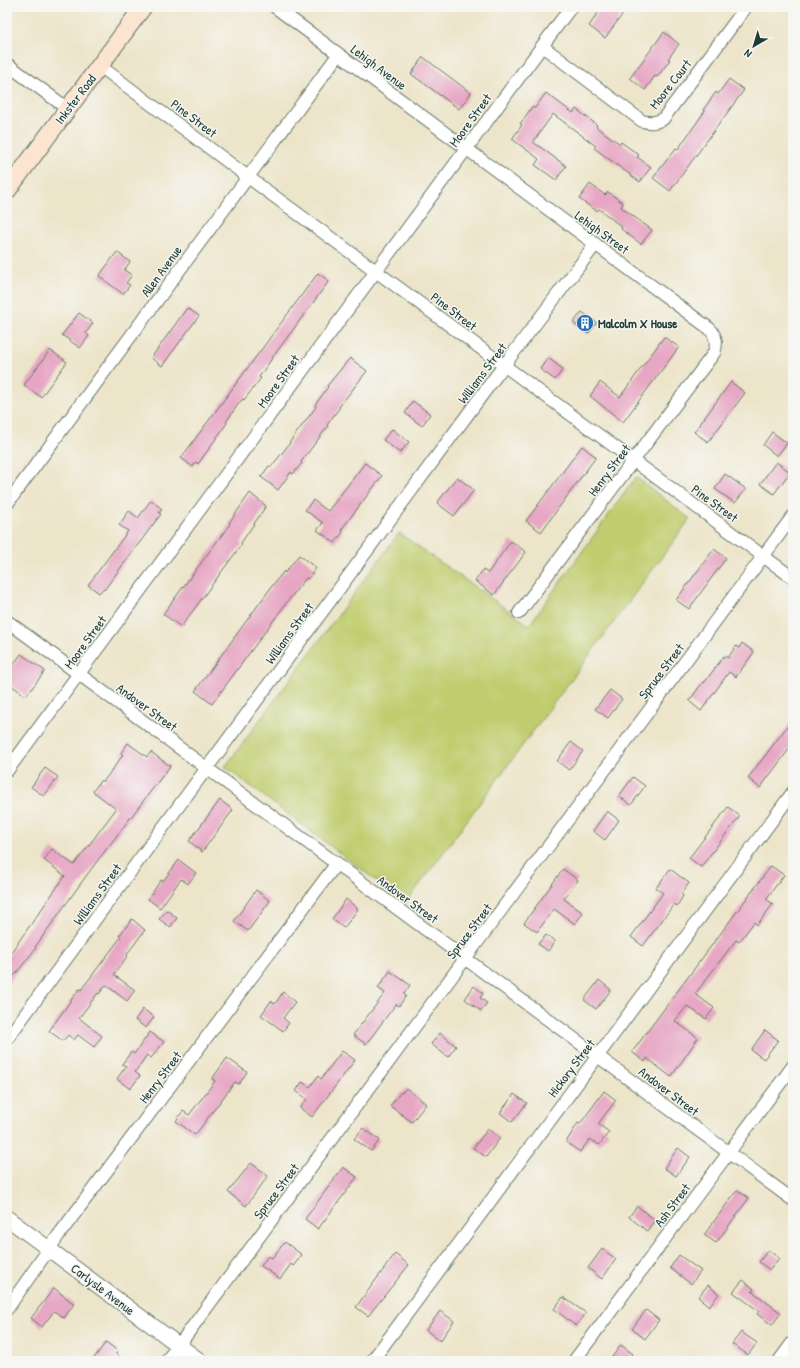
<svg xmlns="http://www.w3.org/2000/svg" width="800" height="1368" viewBox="0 0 800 1368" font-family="'Patrick Hand',sans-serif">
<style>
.green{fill:#c0cd6e;stroke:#708551}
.building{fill:#e7a7c4}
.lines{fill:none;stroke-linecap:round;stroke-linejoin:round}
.minor-casing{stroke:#677868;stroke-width:14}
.tertiary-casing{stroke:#677868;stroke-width:17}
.secondary-casing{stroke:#677868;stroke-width:19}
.minor{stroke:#fff;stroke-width:12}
.tertiary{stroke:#fff;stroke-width:15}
.secondary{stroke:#fce5d0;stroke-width:17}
.labels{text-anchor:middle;stroke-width:3;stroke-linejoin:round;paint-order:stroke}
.street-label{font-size:13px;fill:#1f3d34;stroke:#f6f6f2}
.poi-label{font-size:13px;font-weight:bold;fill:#1f3d34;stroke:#f6f6f2;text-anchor:start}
</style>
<rect width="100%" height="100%" fill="#f6f6f2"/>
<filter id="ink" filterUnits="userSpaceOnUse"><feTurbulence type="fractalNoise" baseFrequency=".025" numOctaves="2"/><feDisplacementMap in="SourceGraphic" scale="8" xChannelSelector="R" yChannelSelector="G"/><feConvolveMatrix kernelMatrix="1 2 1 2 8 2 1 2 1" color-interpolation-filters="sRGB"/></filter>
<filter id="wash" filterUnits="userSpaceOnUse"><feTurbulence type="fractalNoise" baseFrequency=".012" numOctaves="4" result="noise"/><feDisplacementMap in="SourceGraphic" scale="16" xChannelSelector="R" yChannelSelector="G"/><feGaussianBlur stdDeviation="0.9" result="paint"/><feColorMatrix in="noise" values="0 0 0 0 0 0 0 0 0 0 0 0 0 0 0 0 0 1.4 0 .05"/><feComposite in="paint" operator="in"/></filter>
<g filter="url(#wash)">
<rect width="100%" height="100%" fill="#ede5ca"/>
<path class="green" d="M636 477 690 519 406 903 225 767 399 533 529 625Z"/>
<g id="blocks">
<path class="building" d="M602 7H628L605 38 589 26Z
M664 32 679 44 668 59 670 60 657 77 655 76 645 90 630 78Z
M423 57 471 93 459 109 411 74Z
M729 79 744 90 670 191 653 178 676 148 678 149 695 125 705 111 703 110 716 92 718 94Z
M546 93 573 113 576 109 597 125 596 127 620 144 621 142 639 155 637 157 651 167 640 182 594 148 596 146 553 114 533 142 566 166 556 180 535 165 539 159 512 139 522 125 520 124 532 107 535 108Z
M590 184 605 195 608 192 623 203 621 207 652 230 641 244 621 229 622 227 599 209 597 211 579 199Z
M117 252 130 262 124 270 132 275 126 283 130 285 123 294 99 276Z
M318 273 329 281 275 354 259 377 261 378 244 400 243 399 239 403 226 422 227 423 198 464 196 462 193 467 181 458Z
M187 308 199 316 162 366 151 358Z
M582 312 597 323 588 334 573 323Z
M79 313 93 323 86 333 89 336 80 348 62 335Z
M664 337 679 347 623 422 590 396 600 382 620 397Z
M50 350 67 362 41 397 24 385Z
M350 358 367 371 339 407H340L327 425 328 426 301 462 302 463 293 474 291 472 278 490 261 477 269 466 271 467 290 443H289L316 407 315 405 328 387 327 386Z
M548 358 563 369 555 380 540 369Z
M731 382 745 393 708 442 694 432Z
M413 401 430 414 422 426 405 413Z
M392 429 409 442 400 453 383 440Z
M772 432 787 443 777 456 763 445Z
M582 446 596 457 541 532 526 521Z
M776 462 790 472 774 494 760 484Z
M365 463 382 476 341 530 343 532 335 543 317 530 323 523 305 510 313 500 328 511Z
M725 474 746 489 735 503 715 489Z
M457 477 474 490 454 516 437 503Z
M250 493 266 506 241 543 242 544 181 627 163 614 230 524 229 523Z
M151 500 162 509 159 513 161 514 104 590 103 589 99 593 88 585 128 531 119 525 129 511 138 518Z
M511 541 526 552 494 595 475 581 483 570 488 573Z
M714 549 726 558 689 609 676 600Z
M299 555 316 568 308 579 306 578 287 602 212 704 195 691 275 582 284 571 285 573Z
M742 643 754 652 736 677 729 672 701 711 689 701 703 682 704 683 724 656 728 658 736 646 739 648Z
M21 654 45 671 26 696 7 682V665L11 668Z
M610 690 622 699 608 718 595 709Z
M793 719V744L760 788 748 778Z
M571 742 583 751 569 770 557 761Z
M128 743 147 757 151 752 170 766 89 872 35 947 36 948 7 985V958L65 876 44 860 52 849 74 865 116 809 93 791 101 780 103 782 123 755 121 753Z
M45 768 58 777 44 796 31 787Z
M633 777 645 786 631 805 619 796Z
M220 800 233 810 202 852 189 841Z
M728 807 740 816 701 867 689 858Z
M607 811 619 820 605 840 593 831Z
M179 860 196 873 188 884 181 879 160 908 148 899 161 880 163 881Z
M771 866 784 875 766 899 773 904 757 925 754 922 739 942 736 940 695 994 714 1008 706 1019 687 1006 675 1021 698 1038 671 1077 647 1058 645 1062 632 1052Z
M563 869 578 880 564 899 583 913 575 924 554 909 537 932 524 923Z
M670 869 689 883 681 894 683 896 677 906 674 904 643 946 631 937 663 893 656 888Z
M256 890 270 901 248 931 234 921Z
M346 899 358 909 344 928 332 919Z
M167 910 177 918 170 927 159 919Z
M132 919 145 930 127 954 128 955 114 975 135 990 127 1001 106 985 99 994 98 993 79 1018 102 1036 94 1047 78 1035 74 1040 68 1035 63 1041 49 1031 79 989 81 990 121 937 119 936Z
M546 935 555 941 548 951 538 944Z
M390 971 410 985 404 994 406 996 399 1006 396 1004 366 1044 353 1035 385 993 378 988Z
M599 980 611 990 596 1009 584 1000Z
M474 986 483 993 480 998 487 1003 481 1011 465 999Z
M283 992 295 1002 283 1018 289 1023 283 1031 261 1015 271 1001 275 1004Z
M143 1009 154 1017 146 1028 135 1020Z
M765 1030 778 1040 764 1059 751 1050Z
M150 1032 164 1042 151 1058 147 1055 135 1072 140 1076 130 1089 117 1079 126 1066 122 1064 131 1052 134 1054Z
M440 1033 456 1046 448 1057 431 1044Z
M342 1051 355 1060 312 1117 300 1108 307 1099 296 1091 302 1082 310 1087 318 1076 321 1079Z
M227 1058 247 1072 239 1084 235 1082 195 1135 176 1121 183 1111 189 1115 215 1081 212 1079Z
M406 1088 426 1104 412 1122 390 1106 401 1092 402 1093Z
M604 1091 616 1100 598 1124 609 1132 599 1145 590 1139 580 1152 566 1142 578 1123 580 1124Z
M514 1094 527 1103 512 1122 500 1113Z
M363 1128 380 1140 371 1151 354 1139Z
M488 1129 500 1138 486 1157 473 1148Z
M678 1148 690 1157 676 1176 664 1168Z
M251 1163 268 1176 246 1206 228 1192Z
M343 1167 357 1177 318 1229 305 1219Z
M737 1190 749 1198 716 1243 704 1235Z
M637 1206 655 1220 647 1231 629 1217Z
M285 1242 302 1255 293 1266 291 1264 280 1279 261 1266 268 1256 272 1258Z
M602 1249 616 1259 602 1279 588 1268Z
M768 1250 779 1258 770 1270 759 1262Z
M395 1254 409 1265 368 1316 356 1307Z
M679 1255 701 1271 691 1284 670 1268Z
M743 1280 754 1289 752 1291 781 1313 772 1325 757 1314 759 1311 733 1292Z
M708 1285 719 1294 709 1306 698 1297Z
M54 1288 74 1304 64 1318 54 1311 42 1327 31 1318Z
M563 1297 586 1313 576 1326 554 1309Z
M646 1310 659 1320 645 1339 632 1329Z
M440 1311 454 1321 440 1341 426 1330Z
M741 1332 757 1343 748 1355 732 1344Z
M106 1342 118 1351 116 1354 125 1361H92Z
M621 1345 633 1354 627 1361H609Z"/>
</g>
</g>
<g filter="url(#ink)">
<use href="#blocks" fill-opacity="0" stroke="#677868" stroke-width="1"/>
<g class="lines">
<defs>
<path id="minor" d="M275 7 710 329C717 337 717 344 714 353L519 613
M542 46 642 121C650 123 655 123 663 119L746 7
M7 64 68 109
M100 66 248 177 793 578
M7 504 338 55
M7 621 793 1200
M7 771 571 7
M7 1039 496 376 595 245
M7 1309 58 1236 337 863
M166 1361 179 1345 793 516
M372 1361 793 792
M574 1361 793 1066
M779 1361 793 1342"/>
<path id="tertiary" d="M7 1218 200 1361"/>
<path id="secondary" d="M7 191 143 7"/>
</defs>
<use href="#minor" class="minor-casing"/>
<use href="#tertiary" class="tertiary-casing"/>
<use href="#secondary" class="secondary-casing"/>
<use href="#minor" class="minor"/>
<use href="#tertiary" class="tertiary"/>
<use href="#secondary" class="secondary"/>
</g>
</g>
<defs>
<symbol id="building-disc" viewBox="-11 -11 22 22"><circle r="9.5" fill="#1f6fb2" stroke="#f6f6f2"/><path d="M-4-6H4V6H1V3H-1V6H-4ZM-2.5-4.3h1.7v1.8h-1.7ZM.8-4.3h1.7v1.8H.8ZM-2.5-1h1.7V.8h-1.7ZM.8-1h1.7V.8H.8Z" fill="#fff"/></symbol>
</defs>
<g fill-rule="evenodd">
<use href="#building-disc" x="575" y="313" width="20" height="20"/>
</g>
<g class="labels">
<g class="street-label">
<text transform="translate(379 67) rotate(37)" y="5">Lehigh Avenue</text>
<text transform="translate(670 84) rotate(-52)" y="5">Moore Court</text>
<text transform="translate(75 99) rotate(-53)" y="5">Inkster Road</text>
<text transform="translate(194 118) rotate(37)" y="5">Pine Street</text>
<text transform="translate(470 120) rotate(-54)" y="5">Moore Street</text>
<text transform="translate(602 232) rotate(36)" y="5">Lehigh Street</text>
<text transform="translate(161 271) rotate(-54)" y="5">Allen Avenue</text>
<text transform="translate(454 311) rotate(37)" y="5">Pine Street</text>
<text transform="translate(482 373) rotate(-53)" y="5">Williams Street</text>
<text transform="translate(278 381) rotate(-54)" y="5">Moore Street</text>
<text transform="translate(609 470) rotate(-53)" y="5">Henry Street</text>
<text transform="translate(715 503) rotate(36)" y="5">Pine Street</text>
<text transform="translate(289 633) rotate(-54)" y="5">Williams Street</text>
<text transform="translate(85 642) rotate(-54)" y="5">Moore Street</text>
<text transform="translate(661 671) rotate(-53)" y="5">Spruce Street</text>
<text transform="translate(147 707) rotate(36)" y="5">Andover Street</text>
<text transform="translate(97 894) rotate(-54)" y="5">Williams Street</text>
<text transform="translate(408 899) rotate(36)" y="5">Andover Street</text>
<text transform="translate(469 931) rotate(-53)" y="5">Spruce Street</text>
<text transform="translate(571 1068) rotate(-53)" y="5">Hickory Street</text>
<text transform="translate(160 1077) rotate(-53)" y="5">Henry Street</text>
<text transform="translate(669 1091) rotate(37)" y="5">Andover Street</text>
<text transform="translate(276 1191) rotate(-53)" y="5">Spruce Street</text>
<text transform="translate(672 1205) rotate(-53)" y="5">Ash Street</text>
<text transform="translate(103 1289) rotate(37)" y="5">Carlysle Avenue</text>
</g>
<g class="poi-label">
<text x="598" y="328">Malcolm X House</text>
</g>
</g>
<rect width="800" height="1368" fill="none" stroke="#f6f6f2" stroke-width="24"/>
<g transform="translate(754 46) rotate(218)" stroke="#f6f6f2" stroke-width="3" paint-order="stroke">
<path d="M0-3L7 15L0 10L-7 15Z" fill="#1f3d34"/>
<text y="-6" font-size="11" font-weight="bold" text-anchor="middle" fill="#1f3d34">N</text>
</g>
</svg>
